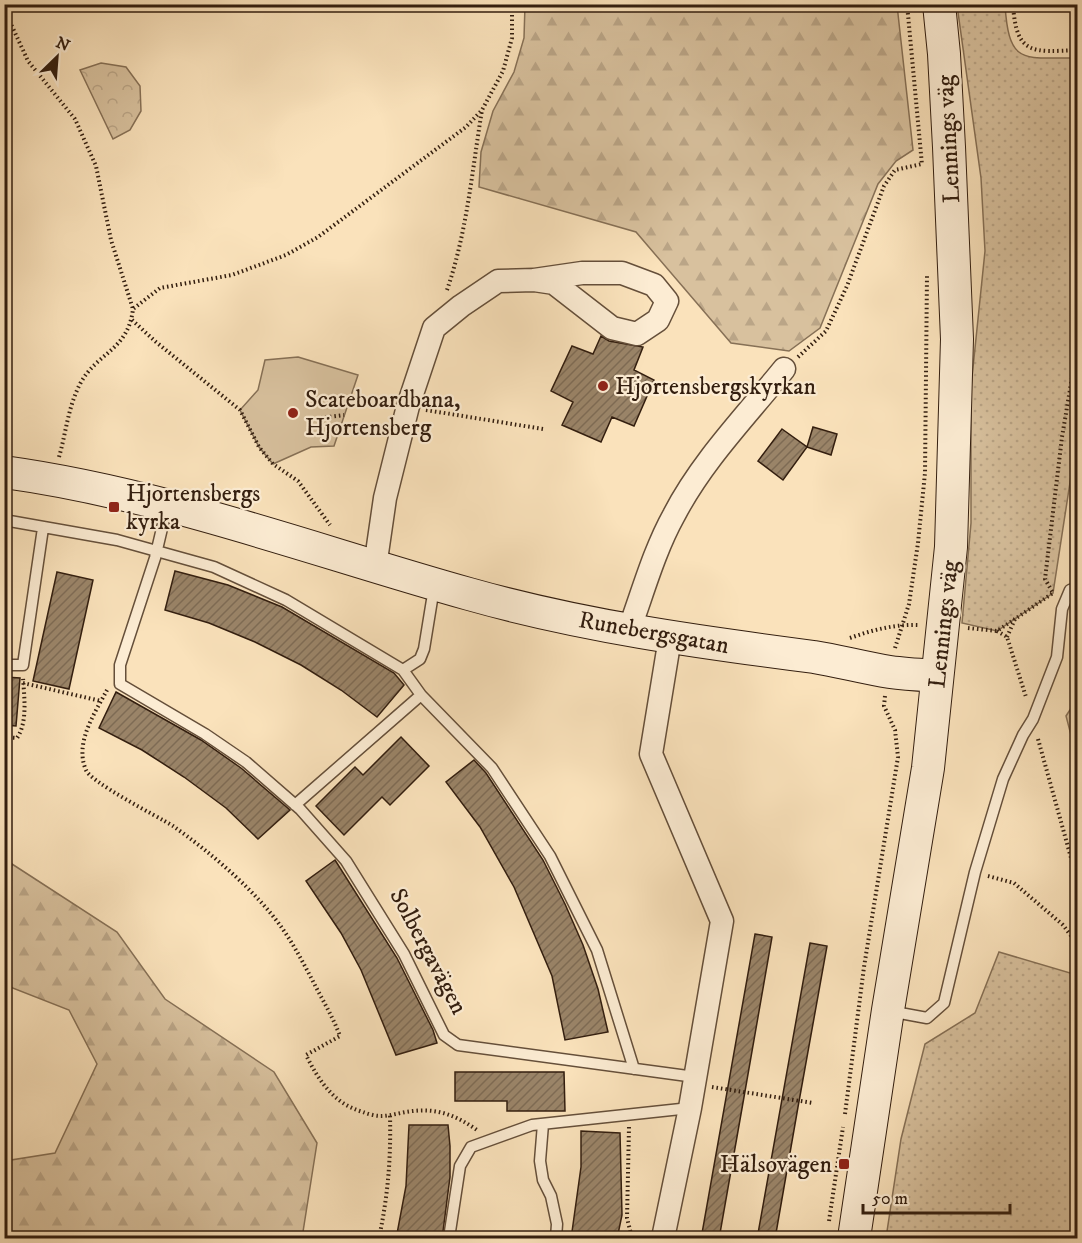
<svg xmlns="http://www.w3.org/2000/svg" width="1082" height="1243" viewBox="0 0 1082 1243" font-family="'IM FELL DW Pica',serif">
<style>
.grass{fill:url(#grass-dots);stroke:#867056;stroke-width:1.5}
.forest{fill:url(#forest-firs);stroke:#867056;stroke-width:1.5}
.park{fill:url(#park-crowns);stroke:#867056;stroke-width:1.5}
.pitch{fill:#d8c19e;stroke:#867056;stroke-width:1.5}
.building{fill:url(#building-hatch);stroke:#331e0f;stroke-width:1.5}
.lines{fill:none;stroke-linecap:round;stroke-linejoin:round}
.lane-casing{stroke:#654f3a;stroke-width:13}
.street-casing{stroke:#654f3a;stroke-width:25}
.secondary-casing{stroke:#331e0f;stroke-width:34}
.path{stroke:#331e0f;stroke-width:4;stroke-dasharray:1.5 3;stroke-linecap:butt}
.lane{stroke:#fcecd3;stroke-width:10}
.street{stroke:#fcecd3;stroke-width:22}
.secondary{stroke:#fcecd3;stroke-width:32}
.poi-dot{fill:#8f2418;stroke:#fcecd3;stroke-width:2}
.labels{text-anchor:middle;stroke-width:4.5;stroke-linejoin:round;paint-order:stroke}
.street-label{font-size:24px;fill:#331e0f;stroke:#fcecd3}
.poi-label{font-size:24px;fill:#331e0f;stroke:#fcecd3;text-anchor:start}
</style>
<defs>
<pattern id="grass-dots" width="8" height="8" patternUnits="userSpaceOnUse" patternTransform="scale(1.5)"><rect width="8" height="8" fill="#d8c19e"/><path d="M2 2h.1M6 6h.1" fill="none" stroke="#baa587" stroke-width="1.8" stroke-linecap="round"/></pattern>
<pattern id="forest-firs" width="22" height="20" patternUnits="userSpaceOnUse" patternTransform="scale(1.5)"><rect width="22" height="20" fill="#d8c19e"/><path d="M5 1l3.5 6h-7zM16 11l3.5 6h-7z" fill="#baa587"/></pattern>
<pattern id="park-crowns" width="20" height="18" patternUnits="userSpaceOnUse" patternTransform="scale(1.5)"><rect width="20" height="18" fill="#d8c19e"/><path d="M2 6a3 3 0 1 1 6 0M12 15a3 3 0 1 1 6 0" fill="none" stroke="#baa587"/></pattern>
<pattern id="building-hatch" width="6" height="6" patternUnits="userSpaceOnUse" patternTransform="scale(1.5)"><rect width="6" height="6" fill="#9a8468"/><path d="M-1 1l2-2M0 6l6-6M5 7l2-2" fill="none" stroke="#7e6b54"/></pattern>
</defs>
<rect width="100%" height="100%" fill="#fae2bb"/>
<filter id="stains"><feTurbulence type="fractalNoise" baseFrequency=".00333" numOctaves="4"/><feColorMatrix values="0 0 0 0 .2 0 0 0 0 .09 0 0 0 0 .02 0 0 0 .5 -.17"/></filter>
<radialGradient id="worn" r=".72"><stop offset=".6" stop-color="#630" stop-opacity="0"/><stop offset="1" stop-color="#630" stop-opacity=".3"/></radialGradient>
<path class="grass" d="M957 5H1005C1009 67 1024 57 1077 58V437L1053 593 997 631 962 623 971 523V387L985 251 981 178Z
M999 952 1077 975V1238H886L901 1139 925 1044 975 1013Z"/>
<path class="forest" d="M525 5H897L913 150 896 161 878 184 820 328 789 351 731 343 636 232 479 187 481 152 493 111 514 72 524 38Z
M1077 699V758L1066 716Z
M12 864 117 932 165 999 274 1072 317 1143 302 1238H5V1161L55 1153 97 1064 69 1010 5 985V897Z"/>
<path class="park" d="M101 63 126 67 140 86 141 111 130 130 113 139 80 70Z"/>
<path class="pitch" d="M298 357 358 375 334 446 311 447 273 464 259 447 240 410 258 390 265 360Z"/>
<path class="building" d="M601 336 609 341 643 347 634 370 654 380 634 426 612 417 601 442 562 425 573 402 551 391 572 346 593 354Z
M813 427 837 434 831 455 807 447Z
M782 429 807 447 783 480 758 461Z
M175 571 228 585 282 607 394 673 404 685 377 717 341 690 301 665 255 642 209 623 165 610Z
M57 572 93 580 69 689 33 681Z
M4 677 20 678 16 726 4 725Z
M116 692 201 740 241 768 290 810 258 839 226 808 184 777 142 750 99 728Z
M401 737 429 766 390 805 382 797 344 835 316 806 355 767 363 775Z
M474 760 486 773 543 860 565 904 583 945 598 989 608 1032 565 1040 552 976 514 887 480 827 446 782Z
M335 860 397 958 433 1030 437 1043 396 1055 361 970 341 933 306 881Z
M755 934 772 937 744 1097 719 1239H701Z
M810 943 827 946 798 1107 775 1239H757Z
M455 1072H564L565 1111H507V1101H455Z
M409 1125H448L450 1146V1177L442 1239H396L406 1186Z
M581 1131 620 1133 622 1215 617 1239H571L581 1167Z"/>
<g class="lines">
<defs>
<path id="lane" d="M167 507 155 558 120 665V684L205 734 246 762 300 809 346 861 404 954 444 1035 458 1045 695 1077
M4 520 117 540 214 567 286 600 403 670 421 695 492 768 550 856 597 950 634 1069
M4 665H23L43 528
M403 670 420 659 424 649 432 600
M295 805 421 695
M889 1011 927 1018 944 1003 975 872 1003 779 1023 735 1033 719 1057 657 1062 609 1070 590 1078 587
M543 1124 540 1161 543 1180 551 1196 557 1224 556 1238
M449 1238 460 1166 471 1147 532 1125 690 1108"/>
<path id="street" d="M375 567 385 498 408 406 434 328 461 306 498 281 534 280 554 283 612 328 637 334 658 320 667 301 654 285 622 273H582L534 280
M629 630C643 592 654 551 674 515 702 461 746 416 784 369
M663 1238 690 1108 722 921 651 754 670 638"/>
<path id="secondary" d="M4 472C164 494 315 551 469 594 582 626 698 642 814 657 839 661 864 668 890 672 905 674 922 675 937 676
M854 1238 888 1010 928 768 951 547 957 339 949 147 944 54 939 4"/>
</defs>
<use href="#lane" class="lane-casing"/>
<use href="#street" class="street-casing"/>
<use href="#secondary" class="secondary-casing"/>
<path class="path" d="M907 4 922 165
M1013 4C1016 56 1033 52 1078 50
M4 9 28 61 75 119 96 166 111 240 133 309
M447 290C467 232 472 171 482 110
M132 320 156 342 240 410 259 447 273 464 298 481 330 525
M798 357 826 331 847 286 884 186 895 170 922 164
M426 410 543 429
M321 418 344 415
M59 457C66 433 68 407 80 384 97 352 128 351 133 309L160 288 232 275 286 255 318 237 466 127 482 110 503 71 512 38V4
M968 628 997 631 1015 619
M997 631 1007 637 1026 697
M1007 637 1015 619 1053 593 1045 579 1062 437 1078 342
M850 638C872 630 895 624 919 625
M895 648 909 604 918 543 925 473 927 274
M23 683 101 701
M107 690C95 713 74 743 86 770 90 782 157 816 173 826 210 852 256 891 282 928 296 948 307 970 318 991 326 1006 334 1020 340 1036L306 1055C319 1081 334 1104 363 1112 368 1114 375 1116 381 1116 391 1116 402 1112 413 1111 438 1108 457 1116 477 1130
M4 737 17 738C28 722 24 696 23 677
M1038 739 1078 883
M988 876 1014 883 1063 925 1078 945
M712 1087 813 1103
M845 1114 864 967 898 757 895 730 884 706 885 696
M629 1127 627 1218 632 1238
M829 1221 843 1127
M379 1238C388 1195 391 1159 390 1115"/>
<use href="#lane" class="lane"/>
<use href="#street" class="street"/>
<use href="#secondary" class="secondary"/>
</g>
<g class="poi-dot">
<circle cx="603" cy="386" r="6"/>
<circle cx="293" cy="413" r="6"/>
<rect x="108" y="501" width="12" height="12" rx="3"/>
<rect x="838" y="1158" width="12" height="12" rx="3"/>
</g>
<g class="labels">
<g class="street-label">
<text transform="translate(948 139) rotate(-93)" y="8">Lennings väg</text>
<text transform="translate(943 624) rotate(-84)" y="8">Lennings väg</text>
<text transform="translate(654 632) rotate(10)" y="8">Runebergsgatan</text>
<text transform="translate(429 951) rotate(62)" y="8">Solbergavägen</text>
</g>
<g class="poi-label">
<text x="615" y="394">Hjortensbergskyrkan</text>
<text x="305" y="407">Scateboardbana,<tspan x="305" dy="28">Hjortensberg</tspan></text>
<text x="126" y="501">Hjortensbergs<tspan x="126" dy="28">kyrka</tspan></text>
<text x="832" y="1172" text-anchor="end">Hälsovägen</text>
</g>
</g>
<rect width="1082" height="1243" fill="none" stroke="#fae2bb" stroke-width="24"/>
<rect x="6" y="6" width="1070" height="1231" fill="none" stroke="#331e0f" stroke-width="3"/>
<rect x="12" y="12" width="1058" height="1219" fill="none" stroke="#331e0f" stroke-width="1.5"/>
<g transform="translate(57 57) rotate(25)" stroke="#fcecd3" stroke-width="4.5" paint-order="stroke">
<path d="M0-4.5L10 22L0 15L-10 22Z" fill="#331e0f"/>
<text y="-9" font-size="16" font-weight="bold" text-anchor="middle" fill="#331e0f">N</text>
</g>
<path d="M863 1204v9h147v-9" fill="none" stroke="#331e0f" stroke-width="3"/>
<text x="872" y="1204" font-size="18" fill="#331e0f" stroke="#fcecd3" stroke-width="4.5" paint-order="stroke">50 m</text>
<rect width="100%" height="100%" filter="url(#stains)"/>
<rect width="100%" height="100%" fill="url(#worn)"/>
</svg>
